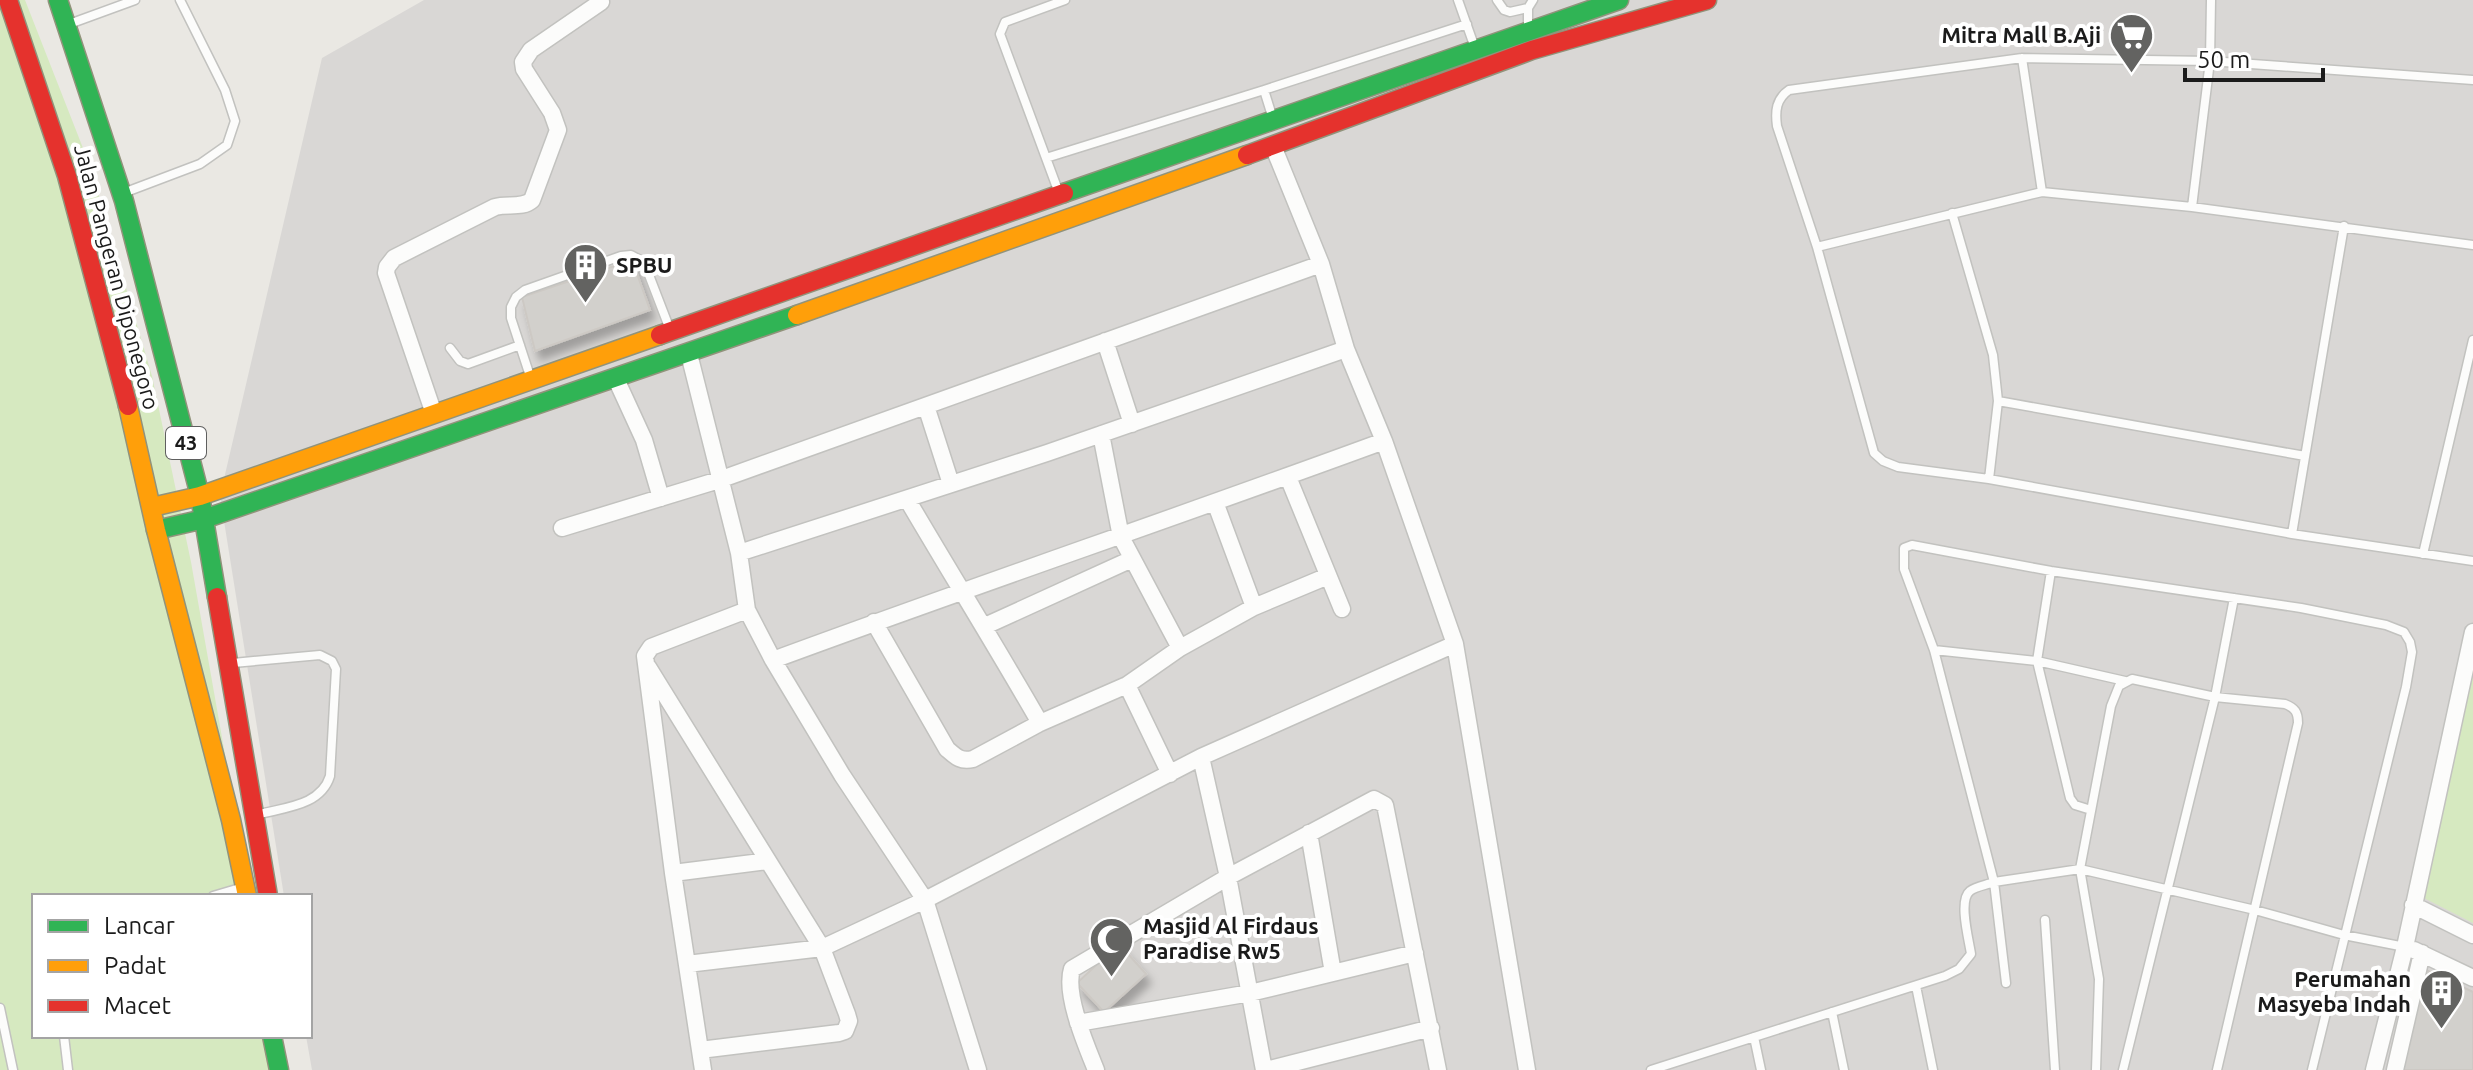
<svg xmlns="http://www.w3.org/2000/svg" width="2473" height="1070" viewBox="0 0 2473 1070" font-family="Ubuntu,sans-serif">
<style>
.residential{fill:#d9d7d5}
.grass{fill:#d6e9c0}
.building{fill:#d2d0cc;stroke:#cdc9c4;stroke-width:2;filter:url(#shadow)}
.lines{fill:none;stroke-linecap:round;stroke-linejoin:round}
.lane-casing{stroke:#c2c2bf;stroke-width:11}
.street-casing{stroke:#c2c2bf;stroke-width:19}
.fast-casing{stroke:#91937b;stroke-width:21}
.slow-casing{stroke:#91937b;stroke-width:21}
.jam-casing{stroke:#91937b;stroke-width:21}
.lane{stroke:#fcfcfb;stroke-width:8}
.street{stroke:#fcfcfb;stroke-width:16}
.fast{stroke:#30b455;stroke-width:18}
.slow{stroke:#ff9f0a;stroke-width:18}
.jam{stroke:#e5322d;stroke-width:18}
.labels{text-anchor:middle;stroke-width:8;stroke-linejoin:round;paint-order:stroke}
.shield{fill:#fff;stroke:#5f5f5f;stroke-width:2}
.shield-label{font-size:20px;font-weight:bold;fill:#1b1b1b}
.poi-label{font-size:22px;font-weight:bold;fill:#1b1b1b;stroke:#fff;text-anchor:end}
.street-label{font-size:22px;fill:#1b1b1b;stroke:#fff}
</style>
<defs>
<filter id="shadow"><feDropShadow dx="5" dy="9" stdDeviation="4" flood-color="#0004"/></filter>
</defs>
<rect width="100%" height="100%" fill="#eae8e3"/>
<path class="residential" d="M424 0H2473V1070H312L306 1036H310V896H284L220 496 322 58Z"/>
<path class="grass" d="M0 0H25L90 166 152 376 191 562 250 896H34V1036H274L280 1070H0Z
M2473 674V923L2422 897Z"/>
<path class="building" d="M632 260 650 310 535 351 522 297Z
M1119 944 1146 974 1104 1012 1077 983Z
M2426 970 2473 992V1070H2401Z"/>
<g class="lines">
<defs>
<path id="lane" d="M1458 0 1475 48
M1497 0 1504 10 1510 12 1528 8
M72 23 135 0
M1528 25V8L1533 0
M2022 58 2042 192
M2473 80 2210 61 2022 58 1789 90C1776 99 1775 111 1777 126L1817 247 1874 453 1883 461 1898 467 1989 479 2292 534 2473 561
M1264 90 1467 24
M1046 158 1264 90 1273 119
M126 192 200 164 227 145 235 121 225 90 180 0
M1059 193 1000 34 1005 22 1065 0
M2192 207 2210 61 2211 0
M1952 213 1993 355 1998 401 1989 479
M1817 247 2042 192 2192 207 2473 245
M450 348 460 361 468 364 520 345
M530 376 511 318V307L516 297 525 290 621 256 631 255 644 262 669 327
M1998 401 2305 456
M2292 534 2344 226
M2423 554 2473 340
M2051 571 2037 661 2070 798 2075 805 2091 810
M1934 650 2037 661 2125 681
M233 663 320 655 332 661 336 669 330 776C321 805 287 807 260 814
M213 896 240 888
M2045 920 2055 1070
M2006 983 1994 882 2080 869 2255 910 2344 935 2405 947
M1916 986 1933 1070
M0 1008 13 1070
M1832 1012 1844 1070
M64 1036 68 1070
M1754 1037 1761 1070
M1651 1070 1945 976 1959 969 1971 954C1969 940 1958 900 1970 891 1976 886 1987 885 1994 882L1934 650 1904 569V548L1912 545 2051 571 2301 608 2386 625 2404 632 2410 642 2412 652 2406 687 2312 1070
M2096 1070 2099 979 2080 869 2111 706 2119 686 2132 679 2215 697 2285 704C2295 708 2298 712 2298 723L2217 1070
M2123 1070 2215 697 2234 598"/>
<path id="street" d="M1273 146 1321 264 1346 349 1384 441 1455 644 1527 1070
M1105 341 1132 424
M689 354 739 553 747 610 773 660 842 775 925 900 978 1070
M616 379 644 440 661 498
M926 406 951 484
M434 414 386 273 387 267 394 258 495 207C507 203 522 209 532 200L558 130 552 113 524 69 523 62 531 50 601 2
M1101 434 1121 537 1180 648
M1288 477 1342 609
M907 499C951 574 997 648 1040 723
M1215 502 1254 607
M562 528 719 480 1321 264
M739 553 1047 453 1346 349
M874 622 947 749C956 757 961 762 973 759L1040 723 1127 685 1180 648 1254 607 1328 576
M985 626 1132 559
M773 660C976 585 1180 516 1384 441
M648 667 822 948 687 964
M1127 685 1170 774
M1201 757 1228 877 1264 1070
M1309 833 1333 973
M673 873 768 861
M2413 905 2473 935
M2414 950 2473 978
M1078 1023 1250 993 1415 953
M700 1050 839 1033 845 1031 849 1021 847 1014 822 948 925 900 1201 757 1455 644
M703 1070 673 873 645 656 651 647 747 610
M1096 1070C1086 1045 1064 994 1072 969L1228 877 1374 799 1385 805 1438 1070
M1266 1070 1431 1028
M2374 1070 2405 947 2473 632
M2395 1070 2422 953"/>
<path id="fast" d="M58 0 124 201 200 496 217 597
M1064 193 1619 0
M156 530 204 519 797 315
M272 1036 279 1070"/>
<path id="slow" d="M797 315 1247 155
M128 406 156 530 231 820 247 896
M152 507 200 496 660 335"/>
<path id="jam" d="M8 0 67 176 128 406
M1247 155 1532 50 1707 0
M660 335 1064 193
M217 597 268 896"/>
</defs>
<use href="#lane" class="lane-casing"/>
<use href="#street" class="street-casing"/>
<use href="#fast" class="fast-casing"/>
<use href="#slow" class="slow-casing"/>
<use href="#jam" class="jam-casing"/>
<use href="#lane" class="lane"/>
<use href="#street" class="street"/>
<use href="#fast" class="fast"/>
<use href="#slow" class="slow"/>
<use href="#jam" class="jam"/>
</g>
<defs>
<symbol id="supermarket-pin" viewBox="-11 -11 22 30"><path d="M0 17L-7.5 6A9.5 9.5 0 1 1 7.5 6Z" fill="#636361" stroke="#fff"/><path d="M-6-5.5h2.5l.6 2H6L4.5 2H-2.5L-4.4-4H-6ZM-1.5 3.2a1.3 1.3 0 1 0 .1 0ZM3 3.2a1.3 1.3 0 1 0 .1 0Z" fill="#fff"/></symbol>
<symbol id="building-pin" viewBox="-11 -11 22 30"><path d="M0 17L-7.5 6A9.5 9.5 0 1 1 7.5 6Z" fill="#636361" stroke="#fff"/><path d="M-4-6H4V6H1V3H-1V6H-4ZM-2.5-4.3h1.7v1.8h-1.7ZM.8-4.3h1.7v1.8H.8ZM-2.5-1h1.7V.8h-1.7ZM.8-1h1.7V.8H.8Z" fill="#fff"/></symbol>
<symbol id="mosque-pin" viewBox="-11 -11 22 30"><path d="M0 17L-7.5 6A9.5 9.5 0 1 1 7.5 6Z" fill="#636361" stroke="#fff"/><path d="M3.5-4.9A6 6 0 1 0 3.5 4.9A5 5 0 1 1 3.5-4.9Z" fill="#fff"/></symbol>
</defs>
<g fill-rule="evenodd">
<use href="#supermarket-pin" x="2106" y="10" width="51" height="69"/>
<use href="#building-pin" x="560" y="240" width="51" height="69"/>
<use href="#mosque-pin" x="1086" y="914" width="51" height="69"/>
<use href="#building-pin" x="2416" y="966" width="51" height="69"/>
</g>
<g class="labels">
<rect class="shield" x="166" y="427" width="40" height="32" rx="6"/>
<g class="shield-label">
<text x="186" y="450">43</text>
</g>
<g class="poi-label">
<text x="2101" y="43">Mitra Mall B.Aji</text>
<text x="616" y="273" text-anchor="start">SPBU</text>
<text x="1143" y="934" text-anchor="start">Masjid Al Firdaus<tspan x="1143" dy="25">Paradise Rw5</tspan></text>
<text x="2411" y="987">Perumahan<tspan x="2411" dy="25">Masyeba Indah</tspan></text>
</g>
<g class="street-label">
<text transform="translate(117 277) rotate(75)" y="8">Jalan Pangeran Diponegoro</text>
</g>
</g>
<rect x="32" y="894" width="280" height="144" fill="#ffffff" stroke="#a4a4a4" stroke-width="2"/>
<rect x="48" y="920" width="40" height="12" fill="#30b455" stroke="#a4a4a4" stroke-width="2"/>
<text x="104" y="934" font-size="24" fill="#1b1b1b">Lancar</text>
<rect x="48" y="960" width="40" height="12" fill="#ff9f0a" stroke="#a4a4a4" stroke-width="2"/>
<text x="104" y="974" font-size="24" fill="#1b1b1b">Padat</text>
<rect x="48" y="1000" width="40" height="12" fill="#e5322d" stroke="#a4a4a4" stroke-width="2"/>
<text x="104" y="1014" font-size="24" fill="#1b1b1b">Macet</text>
<path d="M2185 68v12h138v-12" fill="none" stroke="#1b1b1b" stroke-width="4"/>
<text x="2197" y="68" font-size="24" fill="#1b1b1b" stroke="#ffffff" stroke-width="6" paint-order="stroke">50 m</text>
</svg>
